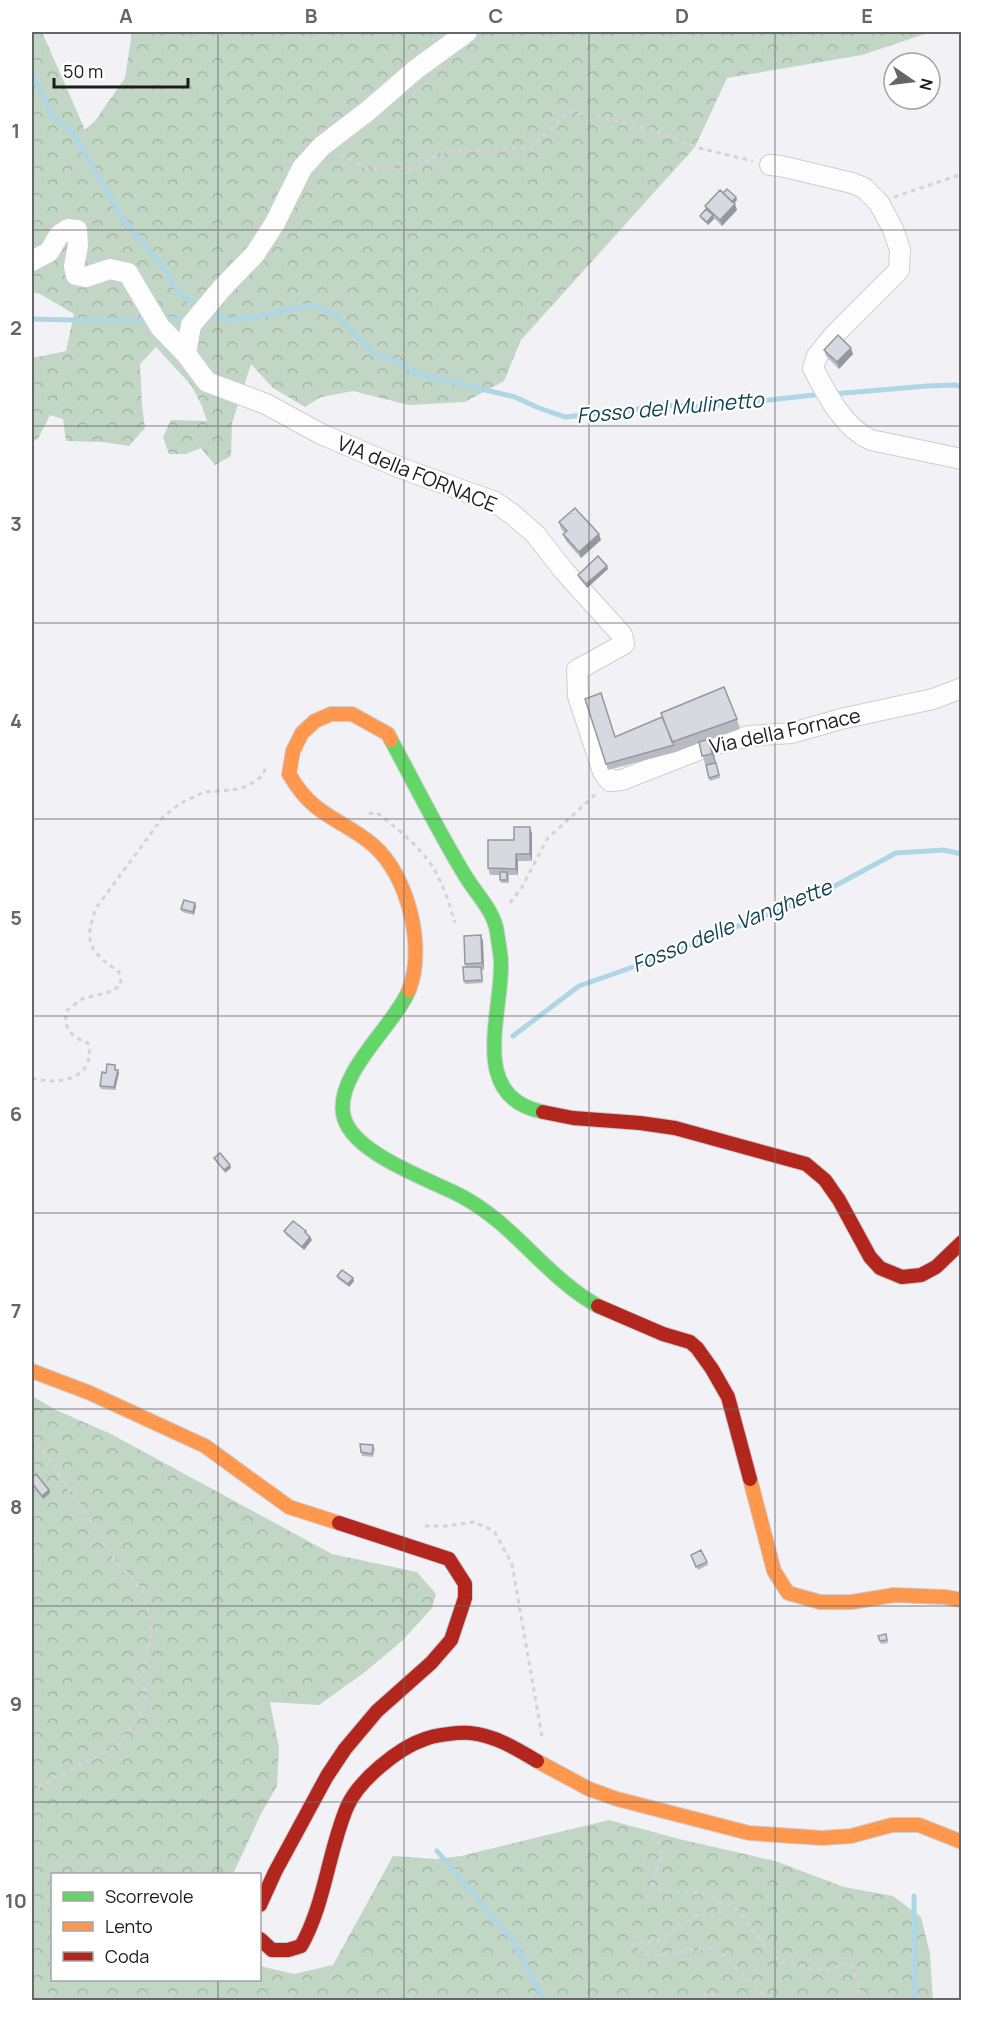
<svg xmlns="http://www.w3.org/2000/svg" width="993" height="2032" viewBox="0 0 993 2032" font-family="Manrope,sans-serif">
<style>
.forest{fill:url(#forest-crowns)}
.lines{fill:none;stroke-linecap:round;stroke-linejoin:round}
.stream{stroke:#aed6e5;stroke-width:5}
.street-casing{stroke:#ceced2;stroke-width:22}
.fast-casing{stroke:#ceced2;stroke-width:16}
.slow-casing{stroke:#ceced2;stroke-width:16}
.jam-casing{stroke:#ceced2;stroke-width:16}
.path{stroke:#d4d4d6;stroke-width:3;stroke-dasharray:4.5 4.5;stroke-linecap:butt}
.street{stroke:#fdfdfe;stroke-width:20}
.fast{stroke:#63d668;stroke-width:14}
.slow{stroke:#ff974d;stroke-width:14}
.jam{stroke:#b3261e;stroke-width:14}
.wall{fill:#babac2}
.shaded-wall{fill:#97979e}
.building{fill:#d8d8e1;stroke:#97979e;stroke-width:1.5}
.grid{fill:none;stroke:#66666a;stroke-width:1.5;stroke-opacity:0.55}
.labels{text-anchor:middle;stroke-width:4.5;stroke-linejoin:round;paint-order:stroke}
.street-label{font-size:20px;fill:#1b1b1e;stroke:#fff}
.water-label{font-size:21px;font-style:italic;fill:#124553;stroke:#fff}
.neatline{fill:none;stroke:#66666a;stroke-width:2}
.grid-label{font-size:20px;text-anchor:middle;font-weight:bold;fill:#66666a}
</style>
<defs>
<pattern id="forest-crowns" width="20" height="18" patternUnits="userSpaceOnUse" patternTransform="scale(1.5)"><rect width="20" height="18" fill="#c1d6c5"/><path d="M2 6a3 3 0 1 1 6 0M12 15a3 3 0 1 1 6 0" fill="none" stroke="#a5b7a9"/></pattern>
</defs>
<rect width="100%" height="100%" fill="#f1f1f6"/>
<path class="forest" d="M32 32H42L85 130 95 121 125 78 132 32H931L862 55 727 78 695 147 521 340 504 381 465 402 409 405 353 391 321 397 305 407 273 388 251 364 232 423 231 456 215 465 201 448 186 454H169L163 437 171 420 207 421 201 404 191 385 156 347 140 364 142 406 145 428 129 446 103 442 66 441 63 419 50 415 38 439 32 442V358L66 351 74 314 40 294 32 292Z
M32 1396 56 1410 111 1434 332 1554 417 1572 436 1594 432 1608 402 1641 365 1672 319 1705 270 1702 279 1748 277 1786 262 1812 233 1874H52V1980H260V1966L294 1974 333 1965 393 1856 436 1859 461 1856 609 1820 679 1839 775 1861 844 1887 893 1896 921 1917 930 1954 933 2000H32Z"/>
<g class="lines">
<path class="stream" d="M32 72 52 116 73 133 123 219 163 267 179 292 194 304 225 320 254 317 312 305 337 315 375 354 401 364 418 374 515 397 539 408 565 417 632 410 660 405 704 407 823 394
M32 319 73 320H150
M162 320 189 318
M833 394 927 386 955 385 962 387
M513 1036 579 986 636 966 818 895 896 853 944 850 962 854
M437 1851 514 1942 544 2000
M914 1896 915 2000"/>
<defs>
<path id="street" d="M770 165 781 166 852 183 864 188 879 203 893 229 900 250 899 270 834 335 817 356 813 368C827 395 843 427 871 440L962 459
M32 261 49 252 59 235 68 229 77 230 78 246 74 266 76 275 86 277 110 269 128 273 160 327 186 354 207 382 266 404 321 434 398 467 495 502 512 514 535 534 564 571 622 635 624 644 577 670 578 696 603 772 610 781 622 780 711 745 749 736 792 733 841 719 933 699 962 688
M186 354 191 325 222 288 255 254 275 223 302 168 322 146 369 110 415 70 467 32"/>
<path id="fast" d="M391 740C416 786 439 833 466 877 477 895 494 911 497 932 498 942 501 953 501 964 502 1015 468 1097 543 1112
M409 990C394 1026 337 1072 343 1113 348 1153 432 1180 463 1197 515 1225 547 1278 598 1306"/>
<path id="slow" d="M391 740 388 734 352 714H331L315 721 302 733 293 751 289 774C296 786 304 797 315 806 333 821 355 829 373 845 408 875 426 947 409 990
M32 1371 90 1393 205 1446 289 1507 339 1523
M750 1479 774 1571 788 1593 820 1602H852L894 1595 945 1597 962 1600
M537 1761 589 1789 617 1799 749 1833 822 1838 851 1836 892 1825H919L962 1842"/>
<path id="jam" d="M543 1112 573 1118 640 1123 675 1128 806 1164 825 1180 839 1200 870 1257 880 1268 902 1277 921 1275 936 1267 962 1242
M598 1306 663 1334 690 1342 697 1348 712 1369 728 1397 750 1479
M260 1905 275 1872 327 1776 345 1749 377 1711 431 1663 451 1640 465 1598V1584L449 1559 339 1523
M260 1939 272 1950H288L301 1946C325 1904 328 1852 347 1807 358 1781 398 1748 425 1739 435 1735 459 1732 470 1733 494 1735 517 1749 537 1761"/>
</defs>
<use href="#street" class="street-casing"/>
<use href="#fast" class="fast-casing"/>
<use href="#slow" class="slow-casing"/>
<use href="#jam" class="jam-casing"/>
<path class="path" d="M340 155 369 169H414L442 152 530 148 570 111 648 128 695 147 753 161
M894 197 962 174
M369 814 376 812C394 826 413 841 427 859 441 876 449 902 455 923
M510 903 522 887 547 839 598 792
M32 1078C58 1086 97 1079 88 1043 71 1037 64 1029 66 1011L82 999 113 991 121 984 119 972C90 951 83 944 96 908L163 817 181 803 204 792 233 790 248 786 261 777 267 766
M32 1437 50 1460 118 1564 145 1594 152 1632 143 1672 146 1699 143 1711 118 1745 32 1790
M425 1526H445L474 1522 494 1531 512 1564 542 1737
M655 1832 662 1855 651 1884 668 1892 701 1893 737 1909 769 1951 783 1963 823 1971 850 1963 859 1984 858 2000
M716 1900 721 1920 700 1913 661 1939 632 1945 650 1956 715 1947 769 2000
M695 2000 710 1992 722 2000"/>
<use href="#street" class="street"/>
<use href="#fast" class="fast"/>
<use href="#slow" class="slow"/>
<use href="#jam" class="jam"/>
</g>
<path class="wall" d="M723 193 736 197 737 200 734 204 737 210 722 226 714 218 708 225 701 219 700 216 706 209 705 206Z
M824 350 853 354 839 369 826 356Z
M559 522 601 540 581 558 566 541 563 534 565 533 561 529Z
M607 566 608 569 587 588 579 578 578 575Z
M585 699 615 737 737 719 740 729 709 740 713 751 720 778 710 781 699 743 676 752 608 770Z
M530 827 532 834V861H518V875H509V883H501L500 875H490L488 868 514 840Z
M196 906 194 915 182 912 181 909Z
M483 941 484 970H482L483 983 465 984 464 981 466 967 465 964Z
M116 1068V1070L119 1073 115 1090 101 1089 100 1086 106 1073Z
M284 1231H306L307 1234 310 1237 312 1240 304 1250 285 1234Z
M337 1276 353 1278 354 1281 349 1287 338 1279Z
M373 1445 375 1449 373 1457 362 1456 361 1452Z
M32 1478 49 1490 50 1493 43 1499 32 1485Z
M692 1558 707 1562 708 1565 698 1570Z
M886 1634 888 1643 881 1644 878 1636Z"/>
<path class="shaded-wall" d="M736 197 737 200 732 206 731 203Z
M735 204 737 210 722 226 720 220Z
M713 215 714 219 708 225 707 222Z
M851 348 853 354 839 369 837 362Z
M599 534 601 540 581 558 579 552Z
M607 566 608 569 587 588 586 584Z
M709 739 713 751 720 778 712 754Z
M530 827 532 834V861L530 854Z
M516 854 518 861V875L516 869Z
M195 903 196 906 194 915 193 912Z
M481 935 483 941 484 970 482 963Z
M118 1070 119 1073 115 1090 114 1087Z
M230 1165 231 1168 225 1173 224 1170Z
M310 1237 312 1240 304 1250 302 1247Z
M353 1278 354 1281 349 1287 348 1284Z
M49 1490 50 1493 43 1499 42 1496Z"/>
<path class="building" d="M727 189 736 197 732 202 723 193Z
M720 190 735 204 720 220 705 206Z
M706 209 713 215 707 222 700 216Z
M838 335 851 348 837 362 824 350Z
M575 508 599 534 579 552 563 534 567 531 559 522Z
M598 556 607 566 586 584 578 575Z
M724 687 737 719 672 742 661 713Z
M601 693 615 737 662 717 674 745 606 764 585 699Z
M709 739 712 754 702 756 699 742Z
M716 763 719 775 709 778 706 765Z
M514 827H530V854H516V869L488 868V840H514Z
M500 872H507V880H500Z
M184 900 195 903 193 912 181 909Z
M481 935 482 963 465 964 464 936Z
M463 967H481L482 980 464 981Z
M107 1064 115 1065V1070H118L114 1087 100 1086 102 1072 106 1073Z
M220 1153 230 1165 224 1170 214 1158Z
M293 1221 306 1231 305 1232 310 1237 302 1247 284 1231Z
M342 1270 353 1278 348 1284 337 1276Z
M360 1444 373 1445 372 1454 361 1452Z
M36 1474 49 1490 42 1496 32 1483V1478Z
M701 1550 707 1562 696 1567 691 1555Z
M886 1634 887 1640 880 1641 878 1636Z"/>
<path class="grid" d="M218 32V1874M404 32V2000M589 32V2000M775 32V2000M32 230H962M32 426H962M32 623H962M32 819H962M32 1016H962M32 1213H962M32 1409H962M32 1606H962M32 1802H962M218 1980V2000"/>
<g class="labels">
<g class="street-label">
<text transform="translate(417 474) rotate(22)" y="7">VIA della FORNACE</text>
<text transform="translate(785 731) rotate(-12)" y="7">Via della Fornace</text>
</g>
<g class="water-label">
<text transform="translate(670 408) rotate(-5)" y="7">Fosso del Mulinetto</text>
<text transform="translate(732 926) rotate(-22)" y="7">Fosso delle Vanghette</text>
</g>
</g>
<rect width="993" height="2032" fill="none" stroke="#ffffff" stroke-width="66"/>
<rect x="51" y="1873" width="210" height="108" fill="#ffffff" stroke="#a4a4a5" stroke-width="1.5"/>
<rect x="63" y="1892" width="30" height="9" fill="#63d668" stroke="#a4a4a5" stroke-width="1.5"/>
<text x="105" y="1903" font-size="18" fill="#1b1b1e">Scorrevole</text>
<rect x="63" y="1922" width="30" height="9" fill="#ff974d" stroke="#a4a4a5" stroke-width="1.5"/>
<text x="105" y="1933" font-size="18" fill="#1b1b1e">Lento</text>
<rect x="63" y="1952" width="30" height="9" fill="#b3261e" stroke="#a4a4a5" stroke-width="1.5"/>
<text x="105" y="1963" font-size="18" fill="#1b1b1e">Coda</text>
<g transform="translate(912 81) rotate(104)"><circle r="28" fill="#ffffff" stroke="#a4a4a5" stroke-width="1.5"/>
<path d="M0-4.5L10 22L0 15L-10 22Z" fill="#66666a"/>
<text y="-9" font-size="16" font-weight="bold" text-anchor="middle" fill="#1b1b1e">N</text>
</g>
<path d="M54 78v9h134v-9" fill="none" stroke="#1b1b1e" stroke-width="3"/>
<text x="63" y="78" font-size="18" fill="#1b1b1e" stroke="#ffffff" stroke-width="4.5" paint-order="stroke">50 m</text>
<rect x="33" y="33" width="927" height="1966" class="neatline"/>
<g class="grid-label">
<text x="126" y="23">A</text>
<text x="311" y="23">B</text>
<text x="496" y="23">C</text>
<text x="682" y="23">D</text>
<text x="867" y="23">E</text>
<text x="16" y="138">1</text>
<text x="16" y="335">2</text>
<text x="16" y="531">3</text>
<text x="16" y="728">4</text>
<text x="16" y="925">5</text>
<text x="16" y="1121">6</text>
<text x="16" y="1318">7</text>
<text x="16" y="1514">8</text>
<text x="16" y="1711">9</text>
<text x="16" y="1908">10</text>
</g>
</svg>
